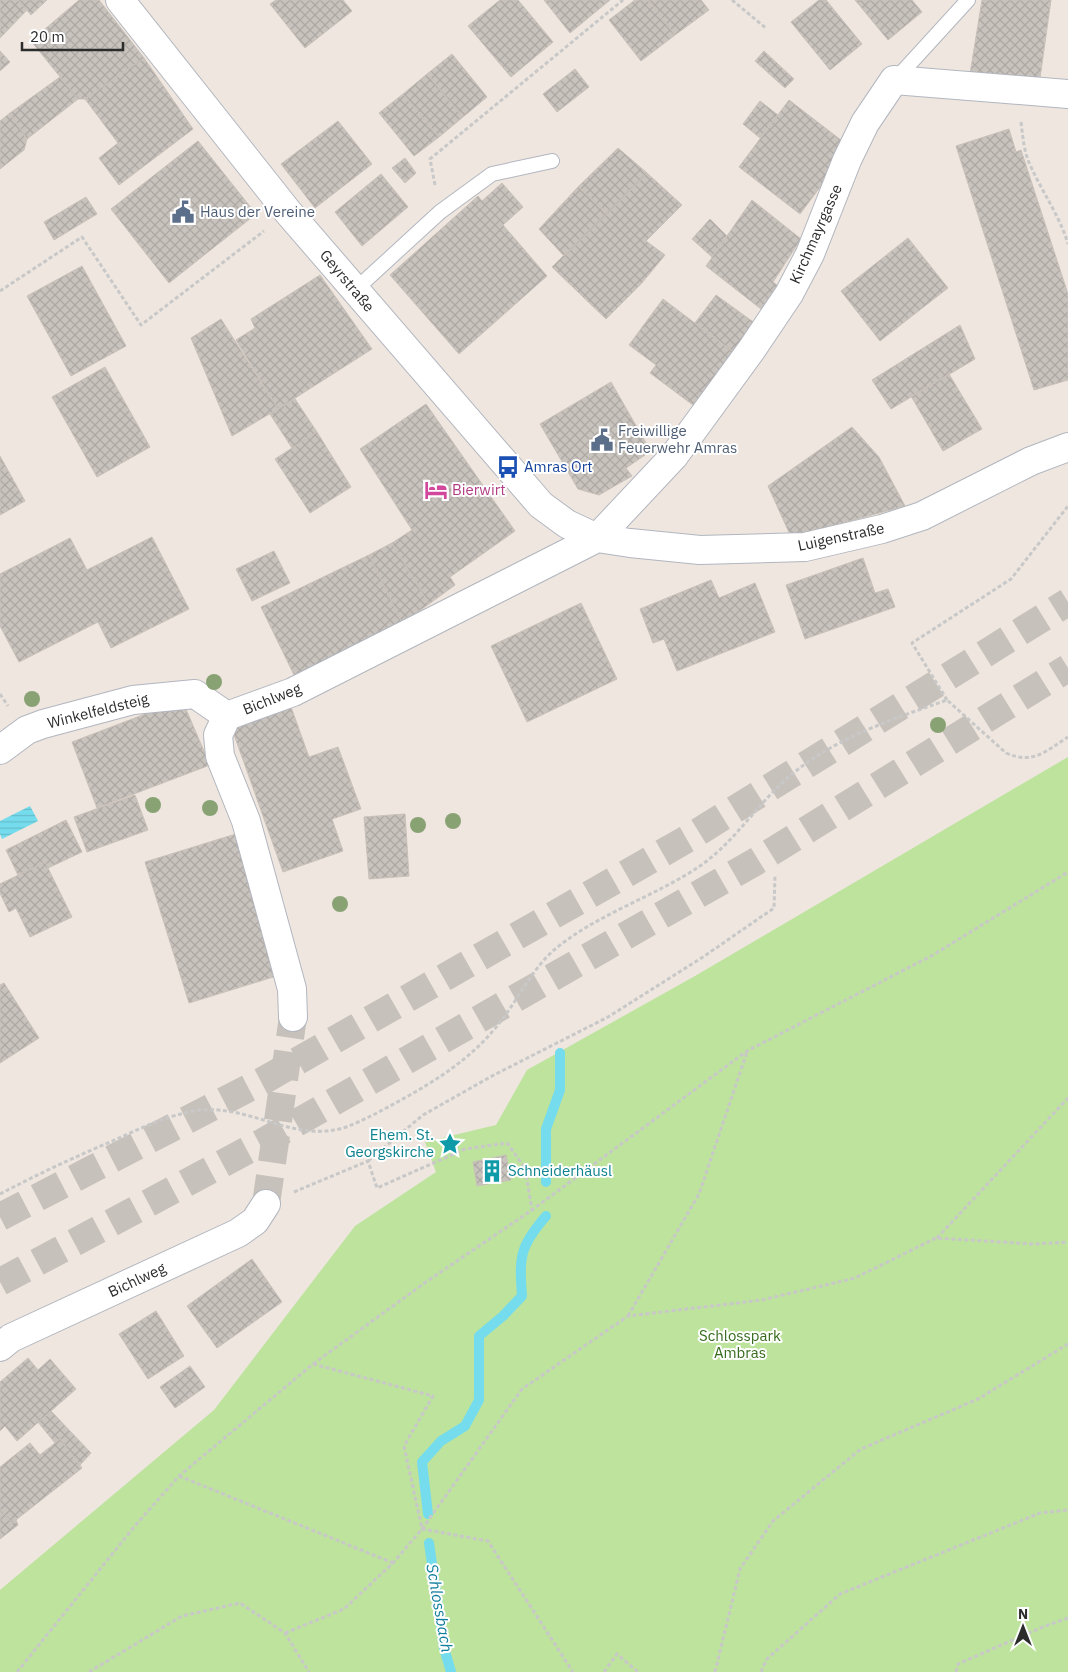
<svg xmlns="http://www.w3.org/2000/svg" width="1068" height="1672" viewBox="0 0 1068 1672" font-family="'IBM Plex Sans',sans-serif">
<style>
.park{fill:#bde39d}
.water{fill:url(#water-rules)}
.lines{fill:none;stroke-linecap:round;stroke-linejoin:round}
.stream{stroke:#75dced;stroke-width:10}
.building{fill:url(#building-cross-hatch);stroke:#c9c1b9}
.minor-tunnel{stroke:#c7c1bb;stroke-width:28;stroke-dasharray:28 14;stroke-linecap:butt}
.motorway-tunnel{stroke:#c7c1bb;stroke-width:28;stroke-dasharray:28 14;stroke-linecap:butt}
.service-casing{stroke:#b2b6bf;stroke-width:16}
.minor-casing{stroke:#b2b6bf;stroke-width:30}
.path{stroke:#c8c8c8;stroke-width:3;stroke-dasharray:4 2.5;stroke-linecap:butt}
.service{stroke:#fff;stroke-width:14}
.minor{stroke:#fff;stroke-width:28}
.tree{fill:#89a274}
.labels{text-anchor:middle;stroke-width:4;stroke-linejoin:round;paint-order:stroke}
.service-label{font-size:15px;fill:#4e5e75;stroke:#fff;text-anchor:start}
.street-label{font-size:15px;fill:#2c2c2c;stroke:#fff}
.transit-label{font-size:15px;fill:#164399;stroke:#fff;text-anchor:start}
.hotel-label{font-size:15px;fill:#b23c85;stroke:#fff;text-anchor:start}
.culture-label{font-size:15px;fill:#0d838f;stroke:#fff;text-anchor:end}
.park-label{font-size:15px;fill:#366a1c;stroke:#fff}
.water-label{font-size:16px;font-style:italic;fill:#107e9d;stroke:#fff}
</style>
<defs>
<pattern id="water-rules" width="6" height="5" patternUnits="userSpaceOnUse" patternTransform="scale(1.25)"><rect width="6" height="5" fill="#75dced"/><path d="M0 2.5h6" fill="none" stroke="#65bdcb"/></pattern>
<pattern id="building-cross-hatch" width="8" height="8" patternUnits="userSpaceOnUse" patternTransform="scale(1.25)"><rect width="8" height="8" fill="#c9c3be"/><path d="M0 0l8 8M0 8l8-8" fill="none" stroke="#ada8a3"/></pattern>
</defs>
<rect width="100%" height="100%" fill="#eee6df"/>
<path class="park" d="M1068 757V1672H0V1590L214 1410 355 1226 436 1172 425 1142 496 1125 527 1070 695 976Z"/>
<path class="water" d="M30 806 38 821 2 839 0 834V821Z"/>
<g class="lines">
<path class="stream" d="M546 1182V1129L560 1090V1053
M428 1514 422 1462 441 1441 465 1426 479 1400V1336L503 1316 522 1296C519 1256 520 1246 546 1216
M429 1543 444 1648 451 1672"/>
</g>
<path class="building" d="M0 0H18L27 10 0 38Z
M18 0H47L31 15Z
M79 0H99L144 58 85 99H78L31 41Z
M276 0H343L352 11 305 48 270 4Z
M500 0H518L553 42 511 77 468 26Z
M544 0H610L570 33Z
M635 0H648L675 35 641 61 609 20Z
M648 0H701L709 10 675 35Z
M819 0H826L862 44 830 70 791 22Z
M855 0H912L922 12 888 40Z
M982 0H1051L1039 85 970 74Z
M0 51 10 62 0 71Z
M764 51 794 79 785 88 755 61Z
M452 54 487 97 463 117 427 74Z
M144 58 193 129 119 185 99 158 118 143 85 99Z
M575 69 589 87 557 112 543 94Z
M427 74 463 117 439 137 403 94Z
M60 77 78 99 27 139 10 113Z
M403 94 439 137 414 156 379 113Z
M789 100 850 147 800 214 739 167Z
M760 101 778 115 760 138 743 124Z
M10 113 27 139 24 150 0 169V121Z
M338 121 372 164 315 208 281 164Z
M1009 129 1016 152 1021 150 1068 294V380L1034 390 956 146Z
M198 141 256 214 169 283 111 209Z
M618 148 647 173 608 214 578 187Z
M405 158 416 173 405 183 392 168Z
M647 173 682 205 646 241 665 255 641 284 606 319 552 267Z
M381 174 408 207 362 246 335 212Z
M502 183 523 207 503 225 547 276 459 354 390 275 478 196 482 201Z
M578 187 608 214 564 256 539 229Z
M86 197 97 214 54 240 44 222Z
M752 200 801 239 773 282 778 286 761 309 706 266Z
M710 219 727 236 712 257 692 239Z
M908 238 948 288 880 341 841 291Z
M82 266 126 346 71 376 27 296Z
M320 275 372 349 278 409 236 340 255 328 251 319Z
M716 295 756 324 735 353 695 323Z
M663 299 741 358 701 411 650 373 656 365 629 345Z
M221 319 278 409 232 436 191 338Z
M960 325 975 359 891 409 872 380Z
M105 367 150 447 97 477 52 397Z
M949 374 982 429 943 451 911 396Z
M611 382 646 443 645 455 626 468 632 476 599 495 578 489 540 424Z
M295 399 317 432 292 448 270 414Z
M426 404 515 531 450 577 455 585 429 604 392 543 412 530 360 449Z
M852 427 879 457 905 506 791 537 768 486Z
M317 432 351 487 310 513 275 459Z
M0 456 25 501 0 515Z
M152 537 189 609 111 648 98 622 19 662 0 626V574L70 538 87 570Z
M392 543 429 604 402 623 369 555Z
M274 551 290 583 252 601 236 569Z
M369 555 402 623 294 675 261 607Z
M863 558 875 593 888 589 895 607 805 639 786 585Z
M711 580 719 598 755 583 775 632 677 671 664 639 653 643 640 609Z
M581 603 617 679 527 722 491 646Z
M182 700 210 765 97 808 72 742Z
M291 707 309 757 338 747 361 809 332 819 343 851 283 872 232 729Z
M135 795 148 830 87 852 74 817Z
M405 814 409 876 369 879 364 817Z
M66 820 82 852 48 868 45 862 18 875 6 850Z
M239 833 283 974 189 1003 145 862Z
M45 862 72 917 30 937 16 908 9 912 0 893V884Z
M4 983 39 1038 0 1063V985Z
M506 1155 511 1180 477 1186 473 1162Z
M252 1259 282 1302 217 1348 187 1306Z
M156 1311 184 1356 148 1379 119 1334Z
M28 1358 38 1370 50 1359 76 1389 17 1441 5 1426 0 1431V1382Z
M190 1366 205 1387 175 1408 160 1387Z
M51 1411 91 1453 80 1465 60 1439 55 1443 38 1422Z
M60 1439 82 1468 12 1523 0 1509V1467L30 1443 40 1455Z
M0 1509 12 1523 16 1520 18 1525 0 1539Z"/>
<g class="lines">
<path class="minor-tunnel" d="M266 1204 293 1017"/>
<path class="motorway-tunnel" d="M0 1217 266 1079 687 839 1068 602
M0 1282 263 1142 755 862 1068 668"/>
<defs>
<path id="service" d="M895 80 968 0
M355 290 440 212 492 174 552 161"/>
<path id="minor" d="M120 0 288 212 541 505 567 524 597 538 630 543 700 550 805 547 882 529 922 516 1031 461 1068 447
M0 750 27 730 43 724 133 700 195 694 227 716
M293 1017 292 989 246 821 220 756 218 735 227 716 293 692 597 538 674 456 752 349 789 294 810 254 847 160 865 123 894 80 1068 94
M0 1347 11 1338 238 1233 255 1221 266 1204"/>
</defs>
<use href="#service" class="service-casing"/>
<use href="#minor" class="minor-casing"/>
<path class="path" d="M732 0 767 29
M1021 122C1023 138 1024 153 1031 167 1043 193 1060 217 1068 244
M435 185 430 159 623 0
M0 291 82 237 141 325 264 231
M0 694 8 706
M947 700 912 643 1011 579 1068 506
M368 1161 423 1115 492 1076 608 1017 703 957 774 908 775 876
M294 1192 368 1161 377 1188 465 1149 507 1143 525 1168 532 1210
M0 1194C38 1174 77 1156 117 1139 143 1127 173 1113 202 1110 248 1106 289 1138 334 1130 348 1128 362 1120 375 1114 420 1090 465 1066 497 1026 517 1002 531 970 554 950 595 915 656 896 700 866 733 843 754 809 783 782 828 740 890 720 947 700L1006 753C1033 765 1046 751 1068 737
M937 1238 1068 1098
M628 1316 699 1194 747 1052
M313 1364 433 1396 404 1446 422 1529 488 1541 573 1672
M179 1476 393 1563
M285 1633 344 1609 393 1563 422 1529 522 1389 628 1316 762 1300 855 1278 936 1238 1034 1244 1068 1242
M17 1672 134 1527 179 1476 313 1364 426 1282 532 1210 747 1051 933 955 1068 872
M89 1672 182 1616 240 1603 285 1633 309 1672
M604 1672 617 1654 638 1672
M715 1672 740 1569 773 1521 861 1449 978 1399 1068 1344
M761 1672 767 1659 840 1594 1040 1513 1068 1510
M956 1672 958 1664 1045 1626 1068 1618"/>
<use href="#service" class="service"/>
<use href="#minor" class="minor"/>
</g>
<g class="tree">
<circle cx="214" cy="682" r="8"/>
<circle cx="32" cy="699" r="8"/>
<circle cx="938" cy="725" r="8"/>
<circle cx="153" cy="805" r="8"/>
<circle cx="210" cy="808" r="8"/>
<circle cx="453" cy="821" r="8"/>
<circle cx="418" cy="825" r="8"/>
<circle cx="340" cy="904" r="8"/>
</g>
<defs>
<symbol id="civic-bare" viewBox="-9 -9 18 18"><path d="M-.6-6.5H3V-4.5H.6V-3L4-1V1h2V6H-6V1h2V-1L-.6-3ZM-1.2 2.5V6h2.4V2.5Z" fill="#5c6f8a" stroke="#fff" stroke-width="2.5" paint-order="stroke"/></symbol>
<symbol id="bus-bare" viewBox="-9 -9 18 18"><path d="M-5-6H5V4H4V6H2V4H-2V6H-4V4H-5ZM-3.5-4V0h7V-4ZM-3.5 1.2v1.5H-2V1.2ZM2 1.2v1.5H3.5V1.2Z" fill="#1a4fb4" stroke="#fff" stroke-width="2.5" paint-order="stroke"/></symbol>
<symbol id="hotel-bare" viewBox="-9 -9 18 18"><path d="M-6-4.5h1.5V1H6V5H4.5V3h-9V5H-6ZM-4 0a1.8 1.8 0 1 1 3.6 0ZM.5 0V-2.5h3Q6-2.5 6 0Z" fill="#d1479c" stroke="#fff" stroke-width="2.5" paint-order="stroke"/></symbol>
<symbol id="sight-bare" viewBox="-9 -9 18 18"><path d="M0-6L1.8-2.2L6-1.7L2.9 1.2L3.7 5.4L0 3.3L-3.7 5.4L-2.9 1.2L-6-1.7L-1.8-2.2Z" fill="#0f9aa8" stroke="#fff" stroke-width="2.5" paint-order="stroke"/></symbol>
<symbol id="building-bare" viewBox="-9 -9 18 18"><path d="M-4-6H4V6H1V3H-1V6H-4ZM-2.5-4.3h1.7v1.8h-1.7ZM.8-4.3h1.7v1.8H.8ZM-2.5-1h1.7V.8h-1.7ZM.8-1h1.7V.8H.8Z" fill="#0f9aa8" stroke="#fff" stroke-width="2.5" paint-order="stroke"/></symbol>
</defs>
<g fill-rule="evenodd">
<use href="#civic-bare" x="167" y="196" width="32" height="32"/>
<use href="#civic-bare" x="586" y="424" width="32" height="32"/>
<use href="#bus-bare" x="492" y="451" width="32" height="32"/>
<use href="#hotel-bare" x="420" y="474" width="32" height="32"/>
<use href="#sight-bare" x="434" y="1128" width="32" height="32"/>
<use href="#building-bare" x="476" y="1155" width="32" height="32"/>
</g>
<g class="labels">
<g class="service-label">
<text x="200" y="217">Haus der Vereine</text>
<text x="618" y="436">Freiwillige<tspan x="618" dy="17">Feuerwehr Amras</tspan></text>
</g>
<g class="street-label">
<text transform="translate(816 234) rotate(-66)" y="5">Kirchmayrgasse</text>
<text transform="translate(347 281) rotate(50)" y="5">Geyrstraße</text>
<text transform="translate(841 537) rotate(-12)" y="5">Luigenstraße</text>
<text transform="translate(272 699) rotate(-22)" y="5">Bichlweg</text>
<text transform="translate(98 711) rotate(-14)" y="5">Winkelfeldsteig</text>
<text transform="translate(137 1280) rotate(-25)" y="5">Bichlweg</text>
</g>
<g class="transit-label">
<text x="524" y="472">Amras Ort</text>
</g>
<g class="hotel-label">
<text x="452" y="495">Bierwirt</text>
</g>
<g class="culture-label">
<text x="434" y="1140">Ehem. St.<tspan x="434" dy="17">Georgskirche</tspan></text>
<text x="508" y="1176" text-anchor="start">Schneiderhäusl</text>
</g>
<g class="park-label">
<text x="740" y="1341">Schlosspark<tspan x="740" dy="17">Ambras</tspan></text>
</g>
<g class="water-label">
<text transform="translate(440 1608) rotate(80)" y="6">Schlossbach</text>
</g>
</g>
<g transform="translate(1023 1627)" stroke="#ffffff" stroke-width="4" paint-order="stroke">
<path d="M0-4L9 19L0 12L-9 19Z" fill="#2c2c2c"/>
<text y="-8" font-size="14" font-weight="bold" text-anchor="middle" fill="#2c2c2c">N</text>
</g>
<path d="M22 42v8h101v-8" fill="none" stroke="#2c2c2c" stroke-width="2.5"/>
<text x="30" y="42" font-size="15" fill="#2c2c2c" stroke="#ffffff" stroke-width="4" paint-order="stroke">20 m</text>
</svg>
